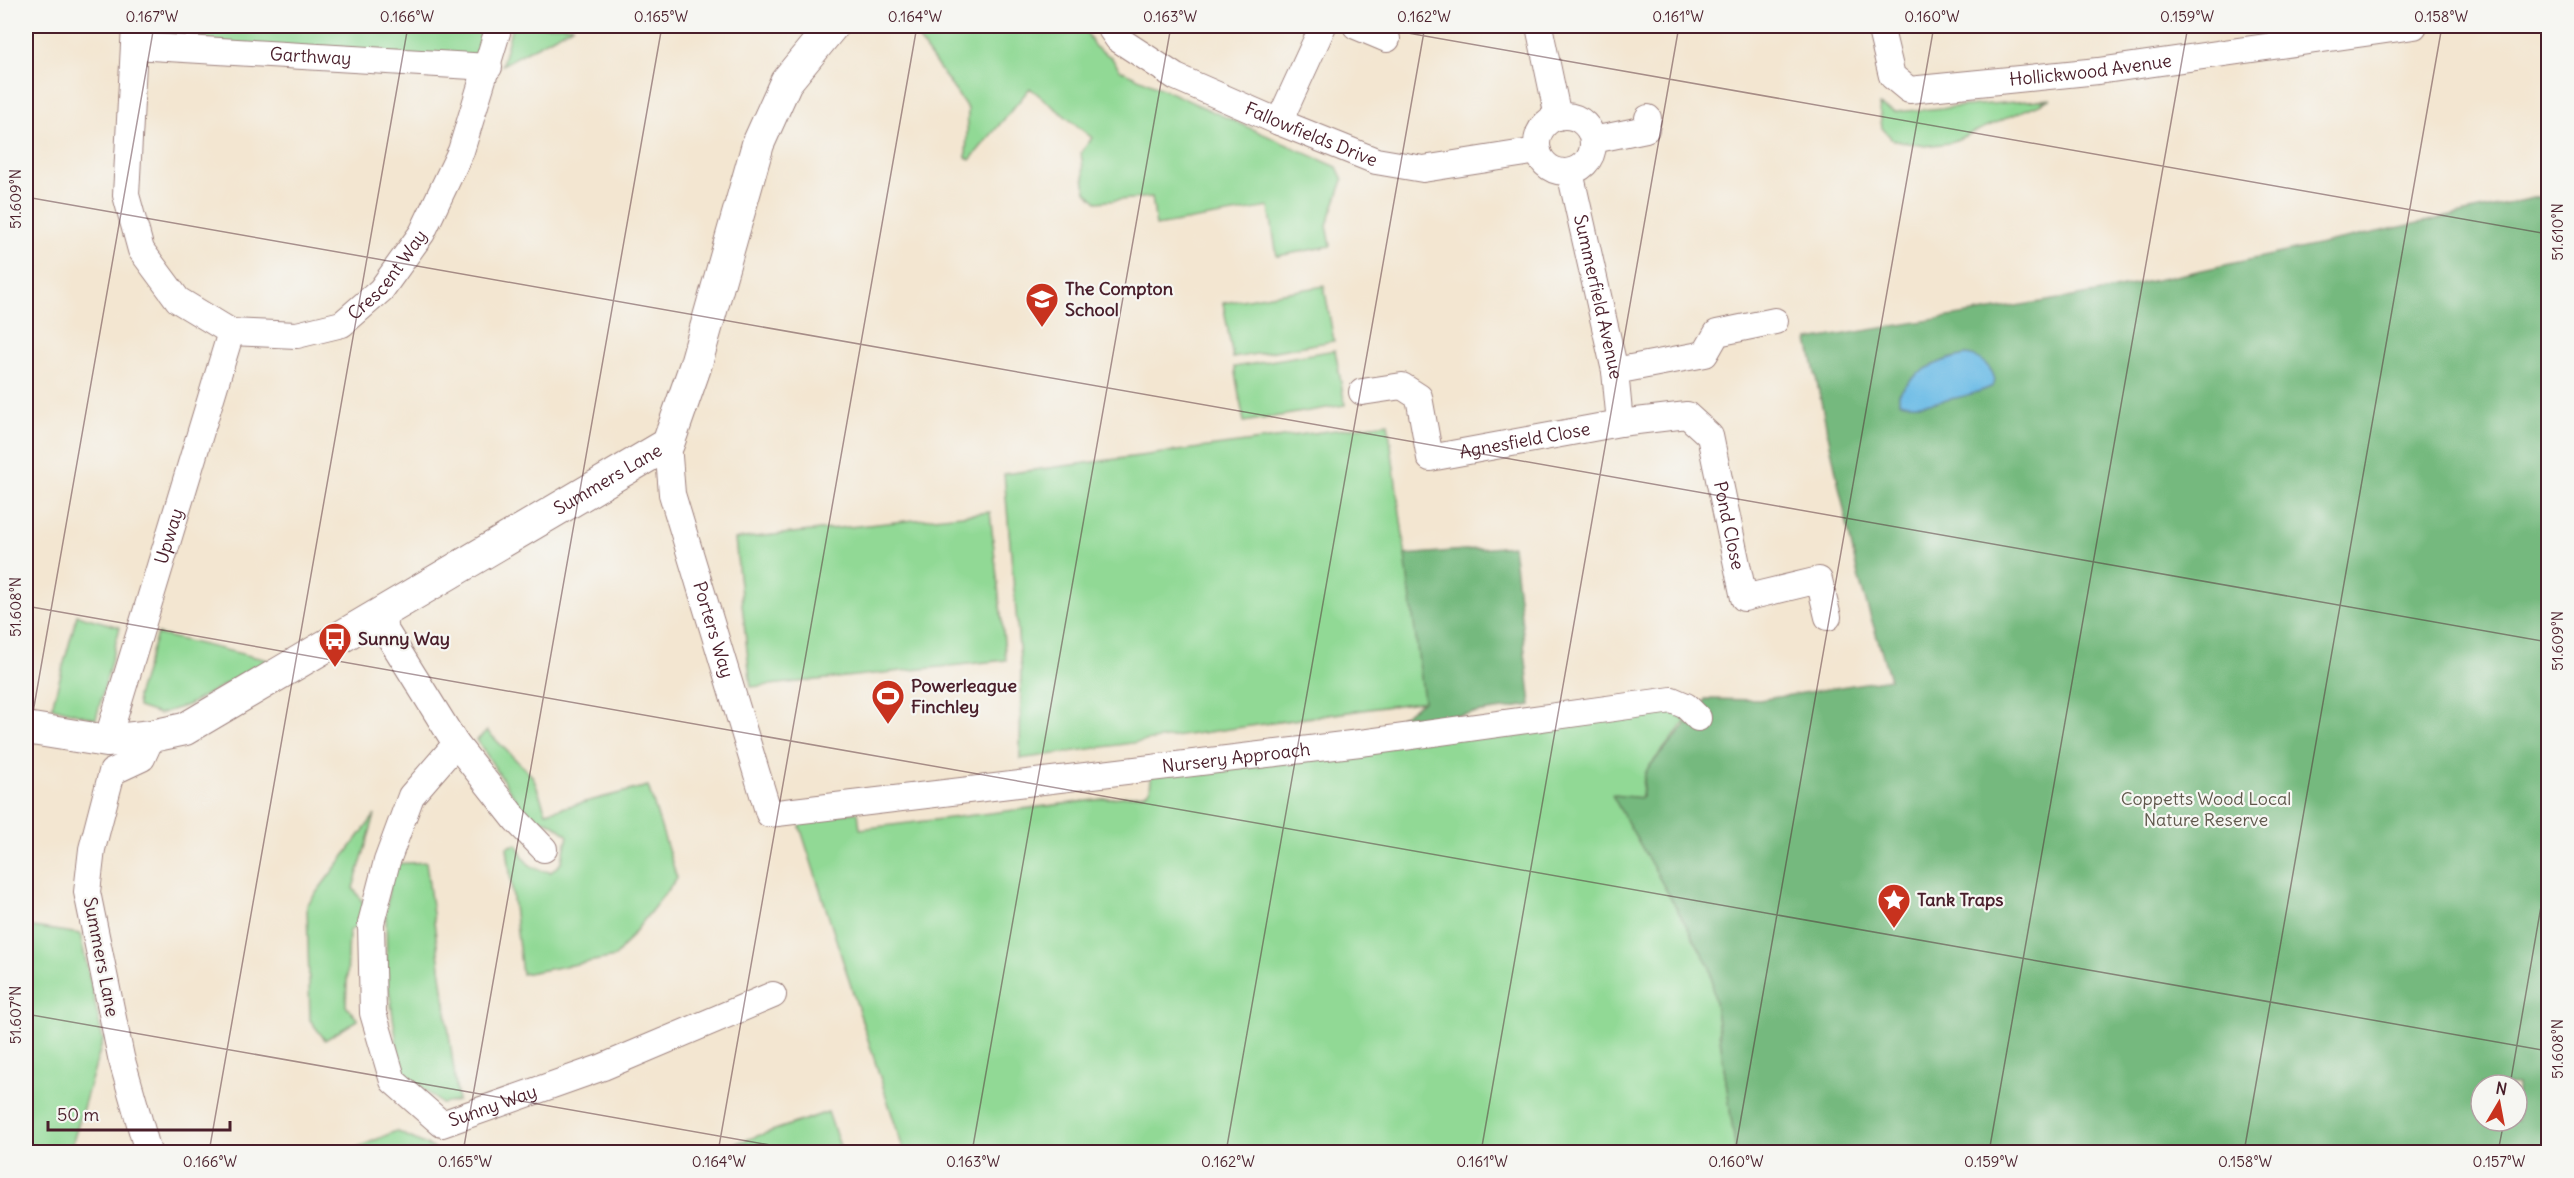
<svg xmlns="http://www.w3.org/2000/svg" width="2574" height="1178" viewBox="0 0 2574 1178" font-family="Delius,sans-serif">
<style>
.green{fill:#91d995;stroke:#6e7c60;stroke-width:1.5}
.forest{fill:#74b97e;stroke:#5f6c54;stroke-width:1.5;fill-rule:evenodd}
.water{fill:#6bbbe6;stroke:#5a6d88;stroke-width:1.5}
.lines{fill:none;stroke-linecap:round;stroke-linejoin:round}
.minor-casing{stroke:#9e827e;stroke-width:28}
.tertiary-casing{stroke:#9e827e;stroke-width:34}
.minor{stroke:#fff;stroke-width:26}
.tertiary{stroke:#fff;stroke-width:32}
.ticks{fill:none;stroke:#4a1f2b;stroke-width:1.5;stroke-opacity:0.45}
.labels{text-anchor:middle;stroke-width:4.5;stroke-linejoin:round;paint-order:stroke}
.street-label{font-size:18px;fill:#4a1f2b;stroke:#f6f6f2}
.poi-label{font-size:18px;font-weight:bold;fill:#4a1f2b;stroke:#f6f6f2;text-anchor:start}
.park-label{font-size:18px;fill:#5f574b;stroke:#f6f6f2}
.neatline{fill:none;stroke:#4a1f2b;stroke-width:2}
.ticks-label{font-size:15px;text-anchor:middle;fill:#4a1f2b}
</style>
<rect width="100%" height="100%" fill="#f6f6f2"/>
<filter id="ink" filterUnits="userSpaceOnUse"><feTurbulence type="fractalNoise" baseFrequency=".0167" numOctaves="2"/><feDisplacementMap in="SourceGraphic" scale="12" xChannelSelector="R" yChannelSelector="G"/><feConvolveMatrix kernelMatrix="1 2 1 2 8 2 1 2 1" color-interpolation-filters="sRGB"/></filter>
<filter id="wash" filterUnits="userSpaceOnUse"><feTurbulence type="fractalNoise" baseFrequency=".008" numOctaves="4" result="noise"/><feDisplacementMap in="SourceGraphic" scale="24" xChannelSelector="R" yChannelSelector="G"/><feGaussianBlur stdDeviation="1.35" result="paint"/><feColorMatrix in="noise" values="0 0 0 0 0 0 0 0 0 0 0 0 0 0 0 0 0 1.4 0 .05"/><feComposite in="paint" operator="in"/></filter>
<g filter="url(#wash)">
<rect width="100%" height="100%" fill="#f3e6d1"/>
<path class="green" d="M153 26H489L484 48 467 60 172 40Z
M512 26H574L502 65Z
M909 26H1083L1095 47 1111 57 1120 70 1337 167 1343 180 1327 225 1331 246 1277 256 1269 207 1156 226 1152 197 1097 202 1086 192 1081 153 1092 138 1030 88 970 160 966 157 968 109Z
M2051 99 1949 143 1925 146 1893 140 1882 128 1879 105 1895 112Z
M1324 286 1334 341 1233 358 1223 303Z
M1335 350 1345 405 1244 422 1234 367Z
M1388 423 1425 701 1020 759 1021 670 1004 474Z
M990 512 1006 660 751 687 735 539Z
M77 615 120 627 96 719 52 707Z
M157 634 268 660 188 705 159 714 138 707 137 696Z
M1671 710 1686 721 1648 768 1643 783 1642 798 1612 795 1710 967 1736 1152H904L800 827 806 819 858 812 860 829 1144 794 1150 790 1152 768Z
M487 731 533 777 546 812 648 786 677 878 615 957 522 974 507 847 517 844C523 862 531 870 551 872L561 863 568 836C555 824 547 818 529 820L477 740Z
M375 815 353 888 364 904 361 923 349 931 346 1006 358 1020 325 1040 310 1020 307 905Z
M426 862 458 1101 442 1104 401 1071 387 976 386 913 392 864Z
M26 926 80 934 103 1040 70 1152H26Z
M828 1112 842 1152H710Z
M396 1131 442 1152H347Z"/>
<path class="forest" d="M2548 195V1152H1736L1710 967 1612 795 1642 798 1645 774 1648 768 1702 707 1705 699 1759 700 1890 679 1858 576 1808 340 2096 293ZM2481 1085H2517V1121H2481Z
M1513 546 1531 705 1389 725 1424 701 1405 555Z"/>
<path class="water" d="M1966 355C1979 356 1993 367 1995 381L1993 386C1979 394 1912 411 1899 401V394C1914 371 1939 360 1966 355Z"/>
</g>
<g filter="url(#ink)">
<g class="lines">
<defs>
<g id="minor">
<path id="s1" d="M135 26 126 195 141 250 178 300 231 332 297 335 342 324 381 290 422 233 461 151 499 26"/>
<path id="s2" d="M1109 26 1118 39 1176 77 1279 122 1376 161 1423 169 1538 151"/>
<path d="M1356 26 1387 39"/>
<path d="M1539 26 1558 117"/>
<path id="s3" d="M1880 26 1892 76 1909 90 2098 71 2414 26"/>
<path id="s4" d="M134 46 489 67"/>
<circle cx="1565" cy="144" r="28"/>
<path d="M1279 122 1323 26"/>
<path d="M1593 140 1646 129 1648 118"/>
<path id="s5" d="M1570 172 1615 371 1620 423"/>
<path d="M1615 371 1705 354 1717 333 1775 321"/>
<path id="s6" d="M1362 392 1402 386 1419 397 1430 458 1620 423 1687 415 1710 436 1744 598 1819 580 1828 617"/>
<path id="s7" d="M668 444 672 494 769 814 1368 742 1672 700 1686 706 1698 718"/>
<path d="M377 617 456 744 516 820 544 849"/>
<path id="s8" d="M107 741 231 332"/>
<path id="s9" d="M456 744 411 796 387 861 371 923 373 1013 393 1081 442 1124 603 1067 773 995"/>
<path d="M148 1152 121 1057 87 892 92 849 112 772 142 758 152 736"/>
</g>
<g id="tertiary">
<path id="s10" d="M26 728 107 741 152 736 185 729 668 444 695 367 758 144 786 82 832 26"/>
</g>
</defs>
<use href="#minor" class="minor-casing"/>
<use href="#tertiary" class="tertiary-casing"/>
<use href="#minor" class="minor"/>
<use href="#tertiary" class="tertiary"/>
</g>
</g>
<path class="ticks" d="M1368 26 2548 234M26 197 2548 642M26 606 2548 1051M26 752 154 26M26 1014 810 1152M2510 1085 2548 866M209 1152 408 26M463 1152 662 26M718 1152 917 26M972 1152 1171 26M1226 1152 1425 26M1481 1152 1679 26M1735 1152 1934 26M1989 1152 2188 26M2244 1152 2442 26M2498 1152 2504 1121"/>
<defs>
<symbol id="school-pin" viewBox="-11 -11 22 30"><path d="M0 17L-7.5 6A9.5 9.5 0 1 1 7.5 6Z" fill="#c8321e" stroke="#f6f6f2"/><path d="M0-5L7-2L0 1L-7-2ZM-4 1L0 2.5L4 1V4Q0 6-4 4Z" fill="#fff"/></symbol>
<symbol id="bus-pin" viewBox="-11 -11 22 30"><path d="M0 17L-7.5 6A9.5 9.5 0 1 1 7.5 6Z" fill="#c8321e" stroke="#f6f6f2"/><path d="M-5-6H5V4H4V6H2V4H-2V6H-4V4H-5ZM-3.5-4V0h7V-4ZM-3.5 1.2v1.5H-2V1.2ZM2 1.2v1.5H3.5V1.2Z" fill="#fff"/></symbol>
<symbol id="stadium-pin" viewBox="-11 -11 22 30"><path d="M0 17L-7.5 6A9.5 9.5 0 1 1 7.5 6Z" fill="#c8321e" stroke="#f6f6f2"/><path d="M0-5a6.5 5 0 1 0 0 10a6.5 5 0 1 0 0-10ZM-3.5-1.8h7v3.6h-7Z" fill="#fff"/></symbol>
<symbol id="sight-pin" viewBox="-11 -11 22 30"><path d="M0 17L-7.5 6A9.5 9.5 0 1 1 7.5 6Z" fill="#c8321e" stroke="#f6f6f2"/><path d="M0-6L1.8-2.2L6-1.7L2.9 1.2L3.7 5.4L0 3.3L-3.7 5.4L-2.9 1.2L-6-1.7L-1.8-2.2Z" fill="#fff"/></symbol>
</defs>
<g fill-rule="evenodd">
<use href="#school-pin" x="1023" y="280" width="38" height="52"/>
<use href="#bus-pin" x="316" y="620" width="38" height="52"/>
<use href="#stadium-pin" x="869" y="677" width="38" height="52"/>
<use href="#sight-pin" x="1875" y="881" width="38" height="52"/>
</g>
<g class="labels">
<g class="street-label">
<text dy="6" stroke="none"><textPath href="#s4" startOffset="177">Garthway</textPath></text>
<text dy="6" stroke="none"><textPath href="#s3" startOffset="256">Hollickwood Avenue</textPath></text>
<text dy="6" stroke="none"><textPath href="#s2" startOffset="232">Fallowfields Drive</textPath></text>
<text dy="6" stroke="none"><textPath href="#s1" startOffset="530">Crescent Way</textPath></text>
<text dy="6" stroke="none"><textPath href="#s5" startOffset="128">Summerfield Avenue</textPath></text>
<text dy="6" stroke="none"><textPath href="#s6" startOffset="219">Agnesfield Close</textPath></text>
<text dy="6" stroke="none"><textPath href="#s10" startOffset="652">Summers Lane</textPath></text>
<text dy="6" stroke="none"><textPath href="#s6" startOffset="506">Pond Close</textPath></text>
<text dy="6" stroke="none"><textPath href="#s8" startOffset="214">Upway</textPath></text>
<text dy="6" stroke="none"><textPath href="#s7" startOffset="192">Porters Way</textPath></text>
<text dy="6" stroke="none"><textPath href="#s7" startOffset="855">Nursery Approach</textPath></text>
<text transform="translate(101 957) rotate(79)" y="6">Summers Lane</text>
<text dy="6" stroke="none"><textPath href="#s9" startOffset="482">Sunny Way</textPath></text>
</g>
<g class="poi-label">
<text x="1065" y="295">The Compton<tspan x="1065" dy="21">School</tspan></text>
<text x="358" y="645">Sunny Way</text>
<text x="911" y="692">Powerleague<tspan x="911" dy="21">Finchley</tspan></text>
<text x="1917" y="906">Tank Traps</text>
</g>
<g class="park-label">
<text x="2206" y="805">Coppetts Wood Local<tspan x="2206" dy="21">Nature Reserve</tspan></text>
</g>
</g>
<rect width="2574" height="1178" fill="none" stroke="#f6f6f2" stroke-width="66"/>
<g transform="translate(2499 1103) rotate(10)"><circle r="28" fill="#f6f6f2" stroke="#b1a0a2" stroke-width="1.5"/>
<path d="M0-4.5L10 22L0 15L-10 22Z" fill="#c8321e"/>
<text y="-9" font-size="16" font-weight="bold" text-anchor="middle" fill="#4a1f2b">N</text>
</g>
<path d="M48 1121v9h182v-9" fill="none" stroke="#4a1f2b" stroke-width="3"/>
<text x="57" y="1121" font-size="18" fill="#4a1f2b" stroke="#f6f6f2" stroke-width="4.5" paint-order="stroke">50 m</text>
<rect x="33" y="33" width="2508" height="1112" class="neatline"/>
<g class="ticks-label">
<text x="152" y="22">0.167°W</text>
<text x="407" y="22">0.166°W</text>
<text x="661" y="22">0.165°W</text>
<text x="915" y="22">0.164°W</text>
<text x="1170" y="22">0.163°W</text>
<text x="1424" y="22">0.162°W</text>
<text x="1678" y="22">0.161°W</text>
<text x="1932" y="22">0.160°W</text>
<text x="2187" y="22">0.159°W</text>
<text x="2441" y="22">0.158°W</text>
<text transform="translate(16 199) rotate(-90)" y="5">51.609°N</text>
<text transform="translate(2558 232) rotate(-90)" y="5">51.610°N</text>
<text transform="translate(16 607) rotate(-90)" y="5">51.608°N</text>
<text transform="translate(2558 641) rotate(-90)" y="5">51.609°N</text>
<text transform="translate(16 1015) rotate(-90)" y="5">51.607°N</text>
<text transform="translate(2558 1049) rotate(-90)" y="5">51.608°N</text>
<text x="210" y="1167">0.166°W</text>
<text x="465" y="1167">0.165°W</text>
<text x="719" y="1167">0.164°W</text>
<text x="973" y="1167">0.163°W</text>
<text x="1228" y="1167">0.162°W</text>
<text x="1482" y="1167">0.161°W</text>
<text x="1736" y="1167">0.160°W</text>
<text x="1991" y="1167">0.159°W</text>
<text x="2245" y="1167">0.158°W</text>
<text x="2499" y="1167">0.157°W</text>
</g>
</svg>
